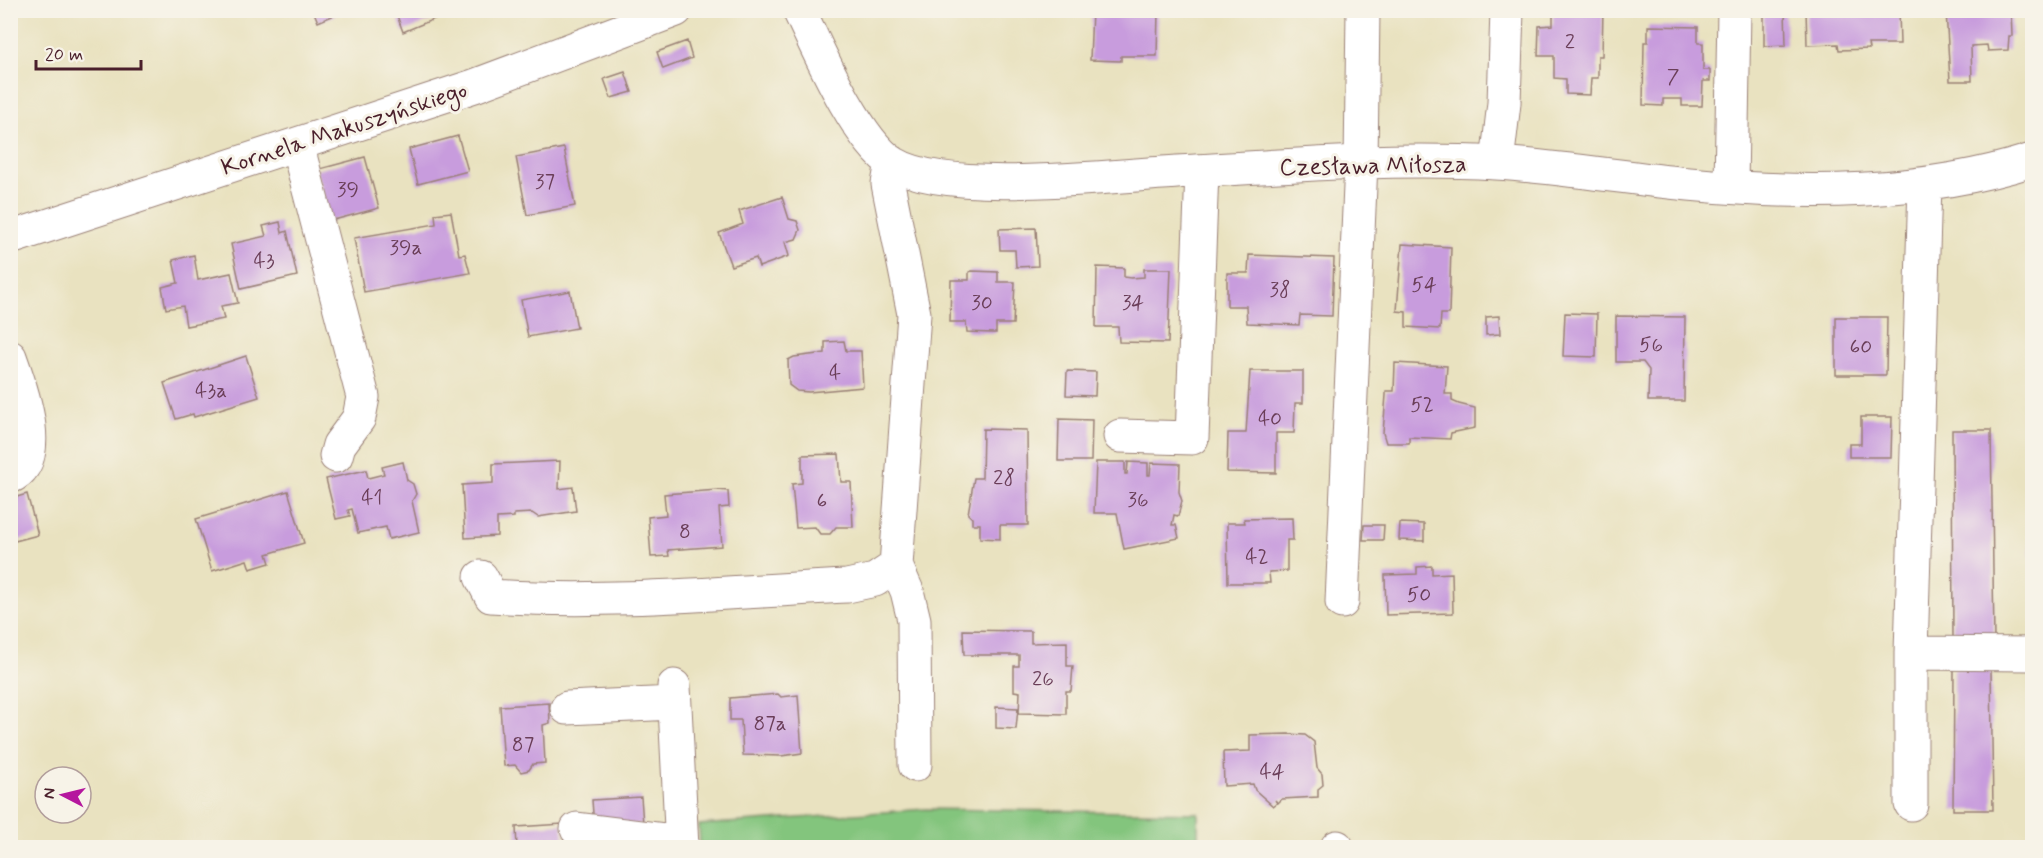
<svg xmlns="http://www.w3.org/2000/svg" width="2043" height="858" viewBox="0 0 2043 858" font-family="Mynerve,sans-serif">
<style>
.green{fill:#83c57d;stroke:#667254;stroke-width:1.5}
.building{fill:#c89cdd}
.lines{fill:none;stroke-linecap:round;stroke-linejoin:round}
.minor-casing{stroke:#9a8076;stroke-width:35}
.minor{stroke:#fff;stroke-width:33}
.labels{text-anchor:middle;stroke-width:6;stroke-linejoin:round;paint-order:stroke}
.number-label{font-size:21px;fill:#6a3e58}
.street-label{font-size:24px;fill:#4a1f2b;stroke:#f7f3e8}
</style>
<rect width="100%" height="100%" fill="#f7f3e8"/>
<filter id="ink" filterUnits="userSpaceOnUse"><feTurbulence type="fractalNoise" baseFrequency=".0167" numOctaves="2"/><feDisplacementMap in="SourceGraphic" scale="12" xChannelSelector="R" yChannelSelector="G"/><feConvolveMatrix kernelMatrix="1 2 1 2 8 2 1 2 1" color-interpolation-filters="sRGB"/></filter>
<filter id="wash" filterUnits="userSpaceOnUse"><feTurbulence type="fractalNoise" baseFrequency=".008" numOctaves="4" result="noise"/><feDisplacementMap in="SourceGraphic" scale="24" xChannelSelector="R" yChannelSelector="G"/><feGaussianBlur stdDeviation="1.35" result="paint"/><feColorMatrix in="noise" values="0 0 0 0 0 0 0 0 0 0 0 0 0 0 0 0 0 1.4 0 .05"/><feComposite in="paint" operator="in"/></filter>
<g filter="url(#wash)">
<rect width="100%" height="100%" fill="#e9e2c0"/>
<path class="green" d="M926 809 1198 813V847H700L699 825Z"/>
<g id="blocks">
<path class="building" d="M313 10H344V11L318 22Z
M395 10H451V12L403 32Z
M1092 10 1156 14 1158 11 1157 56H1121V61L1090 60Z
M1553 10H1603L1602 56H1598V78H1591L1590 95 1566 94V79L1554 78V56H1538L1539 26 1553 25Z
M1764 10H1785L1786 45 1764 46Z
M1806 10H1899L1900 44H1868L1869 49 1839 50 1838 44 1807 45Z
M1946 10H2011L2012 36H2009L2008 50 1988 51 1987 45 1971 46 1972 81H1950Z
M1648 26 1698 27V43H1703V70H1710V81H1703L1702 106H1682V99H1663V106L1643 105 1644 42H1648Z
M687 41 692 58 663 69 657 52Z
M625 72 632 92 611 98 604 79Z
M458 136 468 171 418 184 409 149Z
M564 148 575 206 527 215 516 157Z
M365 157 379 208 330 221 316 170Z
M782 197 789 219 797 221 800 230 796 239 785 242 789 256 759 267 756 258 731 266 719 233 743 224 739 211Z
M451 212 459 255 465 254 470 273 364 292 354 238 436 224 435 214Z
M280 222 282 233 287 231 297 276 241 289 231 244 266 236 263 226Z
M1036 228 1038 266 1016 267 1015 250H1000L999 229Z
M1402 244 1451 247 1449 314H1441L1440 329 1406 327V312L1397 311Z
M194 255 198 280 231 273 238 303 221 306 224 319 186 326 183 306 166 309 162 287 178 283 173 260Z
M1249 255 1334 258 1332 316 1300 315 1299 325 1247 323 1246 306H1227V273H1248Z
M1097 267 1124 268V277L1131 278 1144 277V269H1171L1168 343 1119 342 1118 327H1096Z
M972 271 998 272V282H1015L1013 324H996V333H993L967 332 966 322H950L951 280H969V272Z
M570 291 577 328 528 337 521 300Z
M1565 313 1597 314 1596 357 1563 356Z
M1499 316 1500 334 1486 335V317Z
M1616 316 1685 317 1684 401H1648L1649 370 1643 362H1616Z
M1836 317H1887L1886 375H1836Z
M844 341 846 351H861L863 387 809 392 797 391 789 385 788 360 794 357 825 353V342Z
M246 356 259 397 194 417 193 414 176 419 164 383Z
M1395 363 1447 366 1445 394H1452V401L1459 404 1475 408V428L1451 433 1450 439 1409 437V443H1386L1383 433 1386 395V391H1394Z
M1067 371 1096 372 1095 396 1066 395Z
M1250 371H1303V403H1295L1294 433H1276V473L1227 472 1228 433H1246Z
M1861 417H1892L1891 457H1849V444H1861Z
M1059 419 1092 420 1091 461H1058Z
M983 429 1027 430 1028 525H1000V539L980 538V524H972V518L968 514 974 478H982Z
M1952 430H1991L1994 641 1953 642Z
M839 454 841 482H851L853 527H836L830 534H820L815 527 796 528 792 484 802 483V455Z
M560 461 559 489 573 487 576 511 538 517 532 513 514 514V517L497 518V536L465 538 462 485 493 483V464Z
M403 462 407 480 413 484 416 494 412 501 419 532 389 539 386 527 358 533 352 509 348 510 350 516 336 519 326 479 366 470 368 478 384 474 382 467Z
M1096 462H1125V474H1127L1128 462 1148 463V475H1150L1151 463 1180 464 1179 492 1182 501 1178 516 1174 515 1172 525H1176L1179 538 1124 549 1117 513H1094Z
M718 490 728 491 729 507 719 508 722 546 668 550 669 556 651 557 648 517 666 515 664 494Z
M288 491 304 543 267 554 270 563 250 569 247 560 212 571 196 519Z
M27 494 38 535 15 541 10 523V499Z
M2030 506H2032V556H2030Z
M1292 518 1293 540H1287V571L1269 572 1270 583H1228L1227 523H1245L1244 519Z
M1400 523 1424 524V541L1399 540Z
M1364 525H1384L1383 540H1363Z
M1432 566V574L1452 573 1453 613 1386 615 1385 575 1417 574V567Z
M963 630 1031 631V643L1067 642V666H1073L1071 691H1066V714L1019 713 1020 692 1014 691V666H1019V655H964Z
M1954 669H1991L1993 810H1953Z
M778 694 781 697 798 695 802 753 781 756 743 755 741 720H730V698Z
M549 703 550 723 543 725 545 763 533 764 529 770 521 772 515 765 504 766 500 706Z
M996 707 1018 708 1016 729 996 728Z
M1288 734 1305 735 1314 742 1317 768 1322 774 1323 785 1318 789V797L1282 799 1278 803 1275 800 1277 803 1273 806 1255 790 1253 784 1224 786 1223 752 1250 751V735Z
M641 797 643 824 594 827 592 800Z
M563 824 564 848H517L516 827Z"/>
</g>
</g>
<g filter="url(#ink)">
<use href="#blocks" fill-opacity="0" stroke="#9a8076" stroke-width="1.5"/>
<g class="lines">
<defs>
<path id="minor" d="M799 10C818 50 857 140 893 163 946 196 1111 176 1177 172 1283 166 1390 157 1496 163 1561 167 1625 178 1689 184 1803 195 1922 195 2032 160
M297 144 363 397 359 418 339 445 336 456
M892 162 888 184 914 314 896 566 907 591 914 620 915 765
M1497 163 1504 103 1507 10
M1925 184 1911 653 2032 654
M1731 186 1734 10
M10 238 474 86 676 10
M10 357C20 385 49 461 10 477
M1120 436 1192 438 1202 171
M481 577 491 596C609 604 729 592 847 586L875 580 896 566
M1342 602 1361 163 1363 10
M1911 653V804
M674 686 682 848
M567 708 674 703
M577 829 682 842
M1337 848V847"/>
</defs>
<use href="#minor" class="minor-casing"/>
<use href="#minor" class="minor"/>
</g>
</g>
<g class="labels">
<g class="number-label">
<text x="1570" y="48">2</text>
<text x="1673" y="83">7</text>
<text x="545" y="188">37</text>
<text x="348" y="196">39</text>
<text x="406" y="254">39a</text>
<text x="264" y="267">43</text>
<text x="1424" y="291">54</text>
<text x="1280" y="296">38</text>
<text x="982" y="309">30</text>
<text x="1133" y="309">34</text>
<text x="1651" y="351">56</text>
<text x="1861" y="353">60</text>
<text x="835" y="379">4</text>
<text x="211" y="397">43a</text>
<text x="1422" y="411">52</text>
<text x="1270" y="425">40</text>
<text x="1004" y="484">28</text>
<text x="372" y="504">41</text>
<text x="1138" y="506">36</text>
<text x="822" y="507">6</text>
<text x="685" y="538">8</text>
<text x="1257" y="563">42</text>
<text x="1419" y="601">50</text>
<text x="1043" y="685">26</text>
<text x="770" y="730">87a</text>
<text x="523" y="751">87</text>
<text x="1272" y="778">44</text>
</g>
<g class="street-label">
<text transform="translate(344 128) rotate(-18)" y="8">Kornela Makuszyńskiego</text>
<text transform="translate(1373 165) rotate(-1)" y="8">Czesława Miłosza</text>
</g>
</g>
<rect width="2043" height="858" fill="none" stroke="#f7f3e8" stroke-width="36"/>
<g transform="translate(63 795) rotate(277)"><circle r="28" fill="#f7f3e8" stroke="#b29e9c" stroke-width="1.5"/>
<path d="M0-4.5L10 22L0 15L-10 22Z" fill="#b5179e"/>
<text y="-9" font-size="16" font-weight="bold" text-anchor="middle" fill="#4a1f2b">N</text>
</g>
<path d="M36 60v9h105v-9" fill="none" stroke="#4a1f2b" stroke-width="3"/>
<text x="45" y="60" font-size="18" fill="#4a1f2b" stroke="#f7f3e8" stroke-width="4.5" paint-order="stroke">20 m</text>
</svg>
